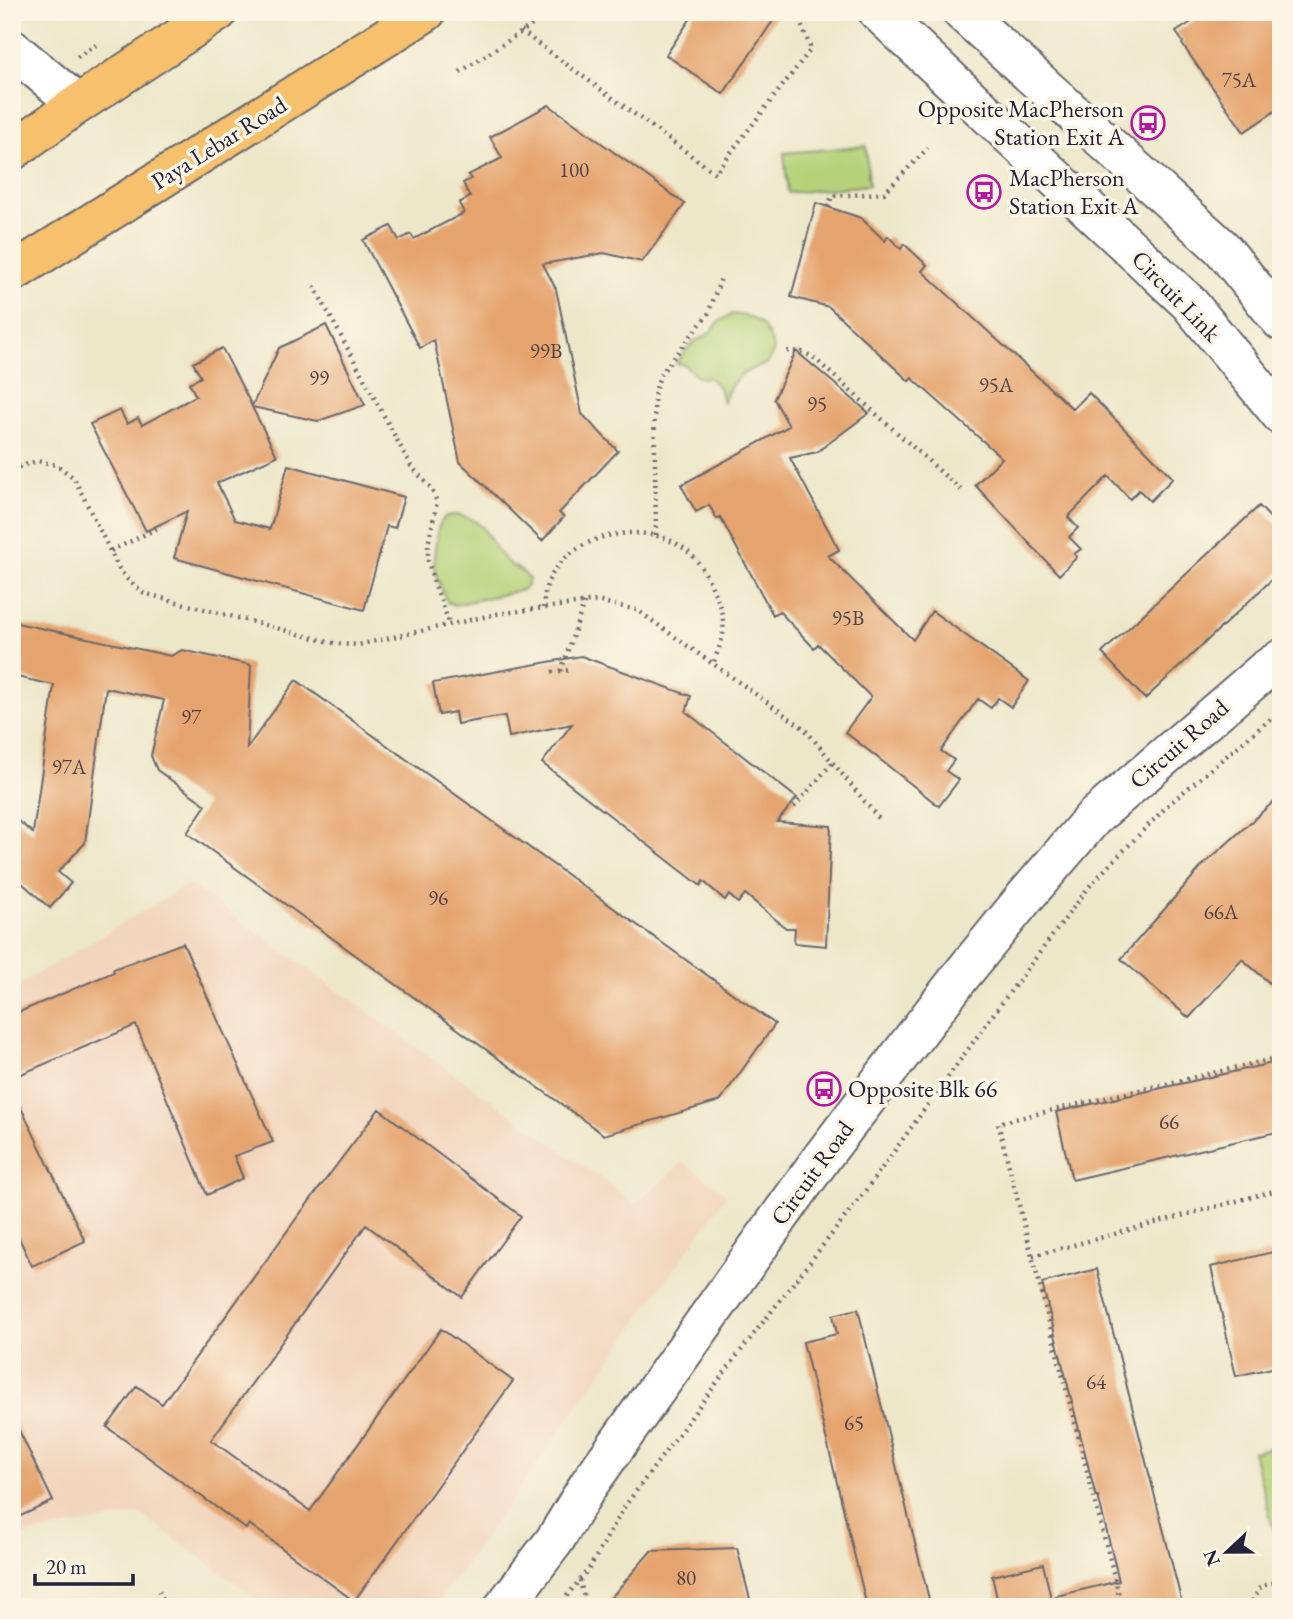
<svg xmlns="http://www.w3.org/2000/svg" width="1293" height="1619" viewBox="0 0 1293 1619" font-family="'EB Garamond',serif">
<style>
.built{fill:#f2d5bd}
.green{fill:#b5d279;stroke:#6c7a5a;stroke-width:2}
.building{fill:#e5a46e}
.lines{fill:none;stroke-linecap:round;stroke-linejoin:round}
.minor-casing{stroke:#69676d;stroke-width:42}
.major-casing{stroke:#69676d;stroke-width:42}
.path{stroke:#69676d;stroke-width:4.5;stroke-dasharray:2 5;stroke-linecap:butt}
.minor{stroke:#fff;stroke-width:38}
.major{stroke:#f7c06c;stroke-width:38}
.labels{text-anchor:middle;stroke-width:7;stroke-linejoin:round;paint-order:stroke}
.number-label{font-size:21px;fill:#534248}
.poi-label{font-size:24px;fill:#22223b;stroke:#fcf5e5;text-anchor:start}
.street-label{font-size:24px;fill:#22223b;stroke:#fcf5e5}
</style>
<rect width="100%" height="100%" fill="#fcf5e5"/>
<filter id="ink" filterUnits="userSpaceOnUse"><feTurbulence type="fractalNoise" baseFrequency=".0143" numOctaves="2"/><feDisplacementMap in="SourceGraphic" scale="14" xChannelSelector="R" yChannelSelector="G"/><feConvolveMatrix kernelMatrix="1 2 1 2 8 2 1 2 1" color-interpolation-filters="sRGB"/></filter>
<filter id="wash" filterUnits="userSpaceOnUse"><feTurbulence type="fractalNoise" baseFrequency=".00686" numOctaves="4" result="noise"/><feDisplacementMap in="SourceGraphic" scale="28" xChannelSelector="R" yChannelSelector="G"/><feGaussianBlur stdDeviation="1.57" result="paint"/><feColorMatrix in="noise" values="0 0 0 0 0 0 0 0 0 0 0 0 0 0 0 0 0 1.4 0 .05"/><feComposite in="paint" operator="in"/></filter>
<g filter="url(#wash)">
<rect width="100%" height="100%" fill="#ede7ca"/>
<path class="built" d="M189 884 636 1204 683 1162 727 1195 435 1607H268L141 1514 12 1537V989Z"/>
<path class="green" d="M866 146 869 185 788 193 784 153Z
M732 314C758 316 767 325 774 350L768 363C742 372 734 375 723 402L719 387 709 378 698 377 685 365 676 363 693 342 706 336 720 321Z
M457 515C493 522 485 543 507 562 516 569 522 569 529 579L527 586 522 590 454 605 447 602C437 577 431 570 436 542 438 530 437 526 446 516Z
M1281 1445V1541L1277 1542 1253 1452Z"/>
<g id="blocks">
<path class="building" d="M695 12H779L723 94 666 55Z
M1207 12H1281V107L1244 132 1182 44 1183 42 1176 32Z
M549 105 685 204 642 262 604 253 543 264 556 289 582 414 618 451 559 513 564 517 542 541 460 462 434 340 420 348 363 240 391 226 399 240 411 234 414 239 464 213 459 203 470 197 463 183 471 179 468 175 502 158 490 137Z
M816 203 861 218 885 241 888 236 901 249 904 244 927 265 922 271 1073 409 1089 393 1173 478 1150 501 1139 490 1130 499 1108 476 1068 517 1078 528 1069 537 1081 549 1074 554 1077 557 1059 575 975 485 1002 458 912 378 909 381 829 307 791 297Z
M326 325 365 405 318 421 252 407 277 456 217 483 235 520 270 529 288 465 404 497 395 528 387 526 364 610 174 558 187 511 146 531 90 424 120 410 127 424 138 418 142 425 196 396 189 383 201 377 193 363 222 348 252 406 279 348Z
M796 351 869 413 817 452 790 458 839 550 828 556 913 640 932 611 1029 681 1011 707 998 698 991 708 978 699 941 751 954 760 946 771 959 780 939 806 845 732 871 697 818 644 814 648 779 611 773 615 720 517 717 519 709 505 696 512 681 485 789 426 774 399Z
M1259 506 1281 529V571L1145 699 1102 653Z
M12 622 171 656 182 650 251 665 247 748 296 680 775 1024 720 1101 604 1135 187 833 206 805 157 770 151 756 164 700 106 688 85 843 58 872 71 883 50 908 12 874V816L33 833 54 685 12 676Z
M581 656 691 696 686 712 797 798 777 822 831 826 826 946 794 943 795 928H786L745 894 738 903 729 895 725 900 703 881 701 886 542 763 572 724 509 737 505 716 457 724 455 712 439 715 433 683Z
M1281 795V993L1242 959 1189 1018 1121 959 1203 865Z
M183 943 273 1142 234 1156 243 1178 207 1195 136 1025 12 1078V1015L114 972 113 969Z
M1281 1061V1131L1072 1180 1056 1112Z
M12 1089 85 1241 32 1266 12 1223Z
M379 1109 521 1216 462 1297 366 1225 211 1440 310 1511 441 1329 513 1381 354 1601 249 1524 246 1529 107 1427 137 1386 162 1404 296 1219Z
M1281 1250V1366L1236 1376 1211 1267Z
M1097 1269 1183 1607H1057L1056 1596 1119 1581 1098 1496 1096 1497 1042 1283Z
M858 1309 908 1515 931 1607H867L803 1342 837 1334 833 1315Z
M12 1416 53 1501 12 1520Z
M737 1548 752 1607H603L651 1551Z
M1043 1564 1053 1607H999L992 1576Z"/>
</g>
</g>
<g filter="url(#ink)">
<use href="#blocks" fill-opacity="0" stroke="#69676d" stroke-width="2"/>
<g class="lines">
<defs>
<path id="minor" d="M878 12 1189 303 1281 415
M962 12 1222 248 1281 321
M12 49 78 104
M504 1607 555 1540 589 1484 823 1156 960 977 1025 897 1093 818 1265 670 1281 659"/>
<path id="major" d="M12 151 78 104 218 12
M12 273 426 12"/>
</defs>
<use href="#minor" class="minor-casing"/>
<use href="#major" class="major-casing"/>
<path class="path" d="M521 31 715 173 811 49 796 12
M77 57 96 45
M460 72 552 12
M828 207 832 196 884 193 928 148
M314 286 411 466 431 488 437 502 428 545V561L434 583 450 625
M787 351 802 352 813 357 963 492
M12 469 37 461 57 465 74 478 119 569 128 580 143 593 337 644 358 645 497 614 597 601 637 610 805 729 880 820
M656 535 654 396 660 375 708 314 721 278
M111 551 160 527 159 524
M543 608C544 600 545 589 548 582 569 535 637 520 679 545 696 555 707 574 714 592 720 604 725 620 723 634 721 644 716 655 713 665
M561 671 584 603
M552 672 570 670
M794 807 833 762
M1033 1256 1281 1189
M580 1580 586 1607
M159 1591 164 1607
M558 1607 590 1567 625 1506 739 1353 863 1194 998 1008 1092 883 1168 805 1281 710
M1122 1607 998 1123 1281 1057
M1249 1607 1261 1586 1281 1581"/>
<use href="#minor" class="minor"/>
<use href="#major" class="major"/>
</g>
</g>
<defs>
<symbol id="bus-ring" viewBox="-11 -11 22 22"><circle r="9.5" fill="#fcf5e5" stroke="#b5179e" stroke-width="1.5"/><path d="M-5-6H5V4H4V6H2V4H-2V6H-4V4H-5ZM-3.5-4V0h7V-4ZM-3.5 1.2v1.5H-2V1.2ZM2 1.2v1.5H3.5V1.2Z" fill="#b5179e"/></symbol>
</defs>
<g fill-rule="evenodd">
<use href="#bus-ring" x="1129" y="104" width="38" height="38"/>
<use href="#bus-ring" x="965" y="173" width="38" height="38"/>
<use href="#bus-ring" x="805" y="1070" width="38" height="38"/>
</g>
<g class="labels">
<g class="number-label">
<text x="1239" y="87">75A</text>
<text x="574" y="177">100</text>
<text x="546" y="358">99B</text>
<text x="319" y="385">99</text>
<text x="996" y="392">95A</text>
<text x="817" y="411">95</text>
<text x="848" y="625">95B</text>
<text x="191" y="724">97</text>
<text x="69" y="774">97A</text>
<text x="438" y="905">96</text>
<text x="1221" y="919">66A</text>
<text x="1169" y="1129">66</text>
<text x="1096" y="1389">64</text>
<text x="854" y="1430">65</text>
<text x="686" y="1585">80</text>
</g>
<g class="poi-label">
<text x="1124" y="117" text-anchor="end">Opposite MacPherson<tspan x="1124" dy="28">Station Exit A</tspan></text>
<text x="1009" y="186">MacPherson<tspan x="1009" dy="28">Station Exit A</tspan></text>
<text x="848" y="1097">Opposite Blk 66</text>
</g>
<g class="street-label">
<text transform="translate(219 143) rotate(-32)" y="8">Paya Lebar Road</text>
<text transform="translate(1176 296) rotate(46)" y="8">Circuit Link</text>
<text transform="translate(1179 744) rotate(-41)" y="8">Circuit Road</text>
<text transform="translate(812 1173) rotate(-54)" y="8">Circuit Road</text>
</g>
</g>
<rect width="1293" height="1619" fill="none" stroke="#fcf5e5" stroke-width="42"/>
<g transform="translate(1227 1552) rotate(248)" stroke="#fcf5e5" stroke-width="5" paint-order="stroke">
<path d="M0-5L12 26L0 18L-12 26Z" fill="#22223b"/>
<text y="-10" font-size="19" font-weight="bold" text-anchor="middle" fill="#22223b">N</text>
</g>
<path d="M35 1574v10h98v-10" fill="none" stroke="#22223b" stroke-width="3.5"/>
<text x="46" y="1574" font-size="21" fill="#22223b" stroke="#fcf5e5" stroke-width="5" paint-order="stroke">20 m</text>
</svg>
